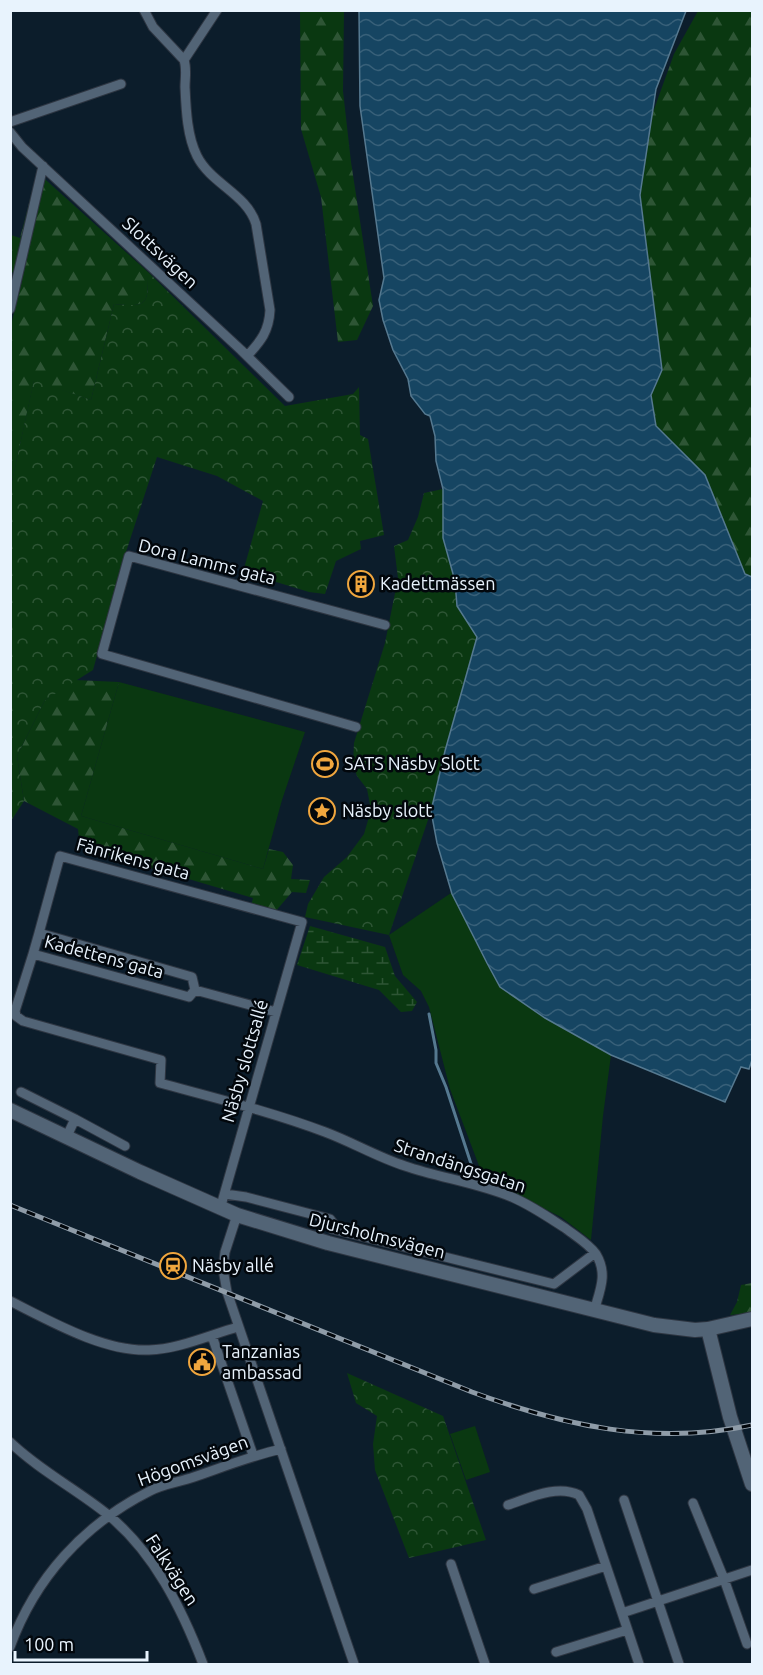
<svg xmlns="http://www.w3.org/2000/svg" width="763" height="1675" viewBox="0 0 763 1675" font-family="Ubuntu,sans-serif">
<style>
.green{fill:#0a3811}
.forest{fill:url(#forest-firs)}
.wetland{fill:url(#wetland-marsh)}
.park{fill:url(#park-crowns)}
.water{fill:url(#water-waves);stroke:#557990;stroke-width:1.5}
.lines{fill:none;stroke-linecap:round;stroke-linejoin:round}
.stream{stroke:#557990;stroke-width:3}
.street-casing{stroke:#2e3642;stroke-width:11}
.secondary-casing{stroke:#2e3642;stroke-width:16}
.street{stroke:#526476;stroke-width:9}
.secondary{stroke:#526476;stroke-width:14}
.rail-casing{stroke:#8f9ca8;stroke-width:5}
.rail{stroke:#02070c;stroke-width:3;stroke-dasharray:9;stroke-linecap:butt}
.labels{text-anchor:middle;stroke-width:5;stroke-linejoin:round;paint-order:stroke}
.street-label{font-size:18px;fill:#e8f3fd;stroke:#02070c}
.poi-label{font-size:18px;fill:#e8f3fd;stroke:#02070c;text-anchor:start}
</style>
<defs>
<pattern id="forest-firs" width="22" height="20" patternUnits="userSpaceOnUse" patternTransform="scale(1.5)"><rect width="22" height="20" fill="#0a3811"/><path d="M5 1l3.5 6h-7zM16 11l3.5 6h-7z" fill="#2e5535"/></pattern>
<pattern id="wetland-marsh" width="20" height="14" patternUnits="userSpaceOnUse" patternTransform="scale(1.5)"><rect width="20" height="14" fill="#0a3811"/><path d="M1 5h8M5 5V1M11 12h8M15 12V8" fill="none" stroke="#2e5535"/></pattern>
<pattern id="park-crowns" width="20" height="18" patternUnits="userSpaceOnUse" patternTransform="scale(1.5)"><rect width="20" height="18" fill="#0a3811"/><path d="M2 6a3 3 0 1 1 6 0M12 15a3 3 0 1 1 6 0" fill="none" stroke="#2e5535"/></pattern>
<pattern id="water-waves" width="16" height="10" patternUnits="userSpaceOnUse" patternTransform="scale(1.5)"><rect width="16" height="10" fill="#164562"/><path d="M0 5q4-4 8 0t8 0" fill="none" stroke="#386079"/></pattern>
</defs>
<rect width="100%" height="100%" fill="#0c1d2b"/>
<path class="green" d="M119 682 305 732 282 800 263 869 81 816Z
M451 893 500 987 545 1018 611 1055 603 1116 591 1240 561 1217 484 1179 450 1089 429 1007 421 991 403 975 389 935Z
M475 1426 490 1472 466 1480 450 1434Z"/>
<path class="forest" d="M300 11H344L343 91 351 162 373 306 357 340 338 342 321 197 301 129Z
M698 11H752V577L745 575 705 475 656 426 651 395 662 370 640 195 652 115 674 54Z
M37 172 148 272C148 305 148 307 114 304L91 400 34 381 11 486 10 329 22 281 11 271V235L20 238Z
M75 680 119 682 81 816 263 869 269 849 283 852 293 865 291 879 310 880 306 893 292 892 275 912 251 906 253 898 80 847 78 829 24 801 17 756 45 700Z
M752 1283V1313L730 1315 737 1302 741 1285Z"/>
<path class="wetland" d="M310 926 385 947 395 976 417 1002 412 1011 401 1012 379 990 297 965Z"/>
<path class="park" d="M148 272 285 406 353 394 359 387 360 435 368 439 384 535 360 541 361 549 336 561 325 594 309 592 243 572 263 501 217 476 157 457 125 555 93 670 45 700 17 756 24 801 11 821V486L34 380 91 400 114 304C148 307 148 305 148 272Z
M443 489V538L455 581 457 606 477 637 445 751 431 811 389 935 305 917 308 904 324 877 347 857 364 834 371 810 367 789 357 776 353 764 354 743 385 643 398 578 394 546 408 540 418 517 424 493Z
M347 1373 443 1416 486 1540 409 1558 375 1470 373 1444 377 1416 356 1403Z"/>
<path class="water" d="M359 11H686L656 89 640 195 662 370 651 395 656 426 705 475 745 574 752 577V1060L749 1069 741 1067 725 1102 611 1055 545 1018 500 987 487 963 452 894 437 843 431 811 445 751 477 637 457 606 455 581 443 538V489L436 461 435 436 430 416 425 414 411 396 408 379 393 350 383 320 379 300 384 278 360 106Z"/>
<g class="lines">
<path class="stream" d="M429 1014 436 1050V1063L446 1087 475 1176"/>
<defs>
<path id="street" d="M144 10 153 27 184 60
M217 10 184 60C187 69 185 78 185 87 186 109 187 136 197 156 211 184 247 194 256 224L270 310C269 331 261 341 247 356
M10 122 121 84
M10 132 22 147 241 350 289 397
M10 309 43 166
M356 727 102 654 129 556 385 625
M33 954 39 933
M195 990 192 977 39 933 60 856 302 922 220 1209
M276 1012 195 990 189 997 33 954 15 1011 16 1016 23 1021 161 1060 160 1083C215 1098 272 1112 325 1132 352 1142 377 1157 405 1166 440 1178 479 1183 514 1198 532 1206 548 1217 565 1228 574 1235 589 1244 596 1254 608 1274 600 1290 594 1311
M21 1092 75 1119 67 1136
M75 1119 125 1146
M225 1194 246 1197 330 1219 333 1223 332 1229 554 1284 595 1253
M237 1215 225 1252 223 1269 227 1292 354 1664
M10 1301C50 1321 104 1352 149 1350 179 1349 209 1335 238 1327
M212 1336 253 1455
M10 1442C39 1470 76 1489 107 1514 154 1552 182 1609 203 1664
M624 1500 679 1664
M693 1503 724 1579 747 1644
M508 1505C529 1498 557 1484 579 1495L587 1509 622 1613
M451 1564 485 1664
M534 1589 606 1566
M10 1647C35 1578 84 1524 150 1491 163 1484 180 1482 194 1477 223 1467 251 1456 281 1449
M556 1652 627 1630
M639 1664 622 1613 752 1570"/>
<path id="secondary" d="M10 1110 140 1172 237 1215 328 1243 654 1325 695 1330 708 1329 752 1319
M708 1329 730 1417 752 1484"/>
</defs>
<use href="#street" class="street-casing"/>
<use href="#secondary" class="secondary-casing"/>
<use href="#street" class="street"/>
<use href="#secondary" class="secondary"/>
<defs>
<path id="rail" d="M10 1205 472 1392C564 1426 655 1446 752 1425"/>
</defs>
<use href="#rail" class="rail-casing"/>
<use href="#rail" class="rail"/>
</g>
<defs>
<symbol id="building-ring" viewBox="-11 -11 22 22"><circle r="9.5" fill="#02070c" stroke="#f0a63e" stroke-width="1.5"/><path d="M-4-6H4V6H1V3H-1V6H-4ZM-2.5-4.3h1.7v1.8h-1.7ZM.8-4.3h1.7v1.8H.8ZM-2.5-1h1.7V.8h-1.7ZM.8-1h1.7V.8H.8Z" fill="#f0a63e"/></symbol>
<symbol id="stadium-ring" viewBox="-11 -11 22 22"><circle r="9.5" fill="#02070c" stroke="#f0a63e" stroke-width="1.5"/><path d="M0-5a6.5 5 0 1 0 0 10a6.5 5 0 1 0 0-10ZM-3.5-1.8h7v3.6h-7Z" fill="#f0a63e"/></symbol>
<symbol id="sight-ring" viewBox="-11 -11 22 22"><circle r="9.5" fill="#02070c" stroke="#f0a63e" stroke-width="1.5"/><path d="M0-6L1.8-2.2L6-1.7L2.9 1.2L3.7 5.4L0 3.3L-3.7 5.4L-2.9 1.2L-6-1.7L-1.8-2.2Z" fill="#f0a63e"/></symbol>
<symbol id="station-ring" viewBox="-11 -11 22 22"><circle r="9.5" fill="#02070c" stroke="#f0a63e" stroke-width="1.5"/><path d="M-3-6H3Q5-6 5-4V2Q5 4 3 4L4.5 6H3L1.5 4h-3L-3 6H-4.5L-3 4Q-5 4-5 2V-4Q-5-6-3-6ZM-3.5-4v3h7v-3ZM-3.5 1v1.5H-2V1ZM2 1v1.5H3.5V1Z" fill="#f0a63e"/></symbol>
<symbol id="civic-ring" viewBox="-11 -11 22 22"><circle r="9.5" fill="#02070c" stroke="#f0a63e" stroke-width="1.5"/><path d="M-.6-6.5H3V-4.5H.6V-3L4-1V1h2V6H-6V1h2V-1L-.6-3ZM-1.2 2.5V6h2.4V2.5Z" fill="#f0a63e"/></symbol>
</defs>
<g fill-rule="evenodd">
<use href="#building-ring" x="346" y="569" width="30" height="30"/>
<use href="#stadium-ring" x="310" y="749" width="30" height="30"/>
<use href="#sight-ring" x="307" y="796" width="30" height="30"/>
<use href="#station-ring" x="158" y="1251" width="30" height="30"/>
<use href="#civic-ring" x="187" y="1347" width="30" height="30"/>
</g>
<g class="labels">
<g class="street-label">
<text transform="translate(160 253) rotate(43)" y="6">Slottsvägen</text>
<text transform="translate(207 562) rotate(14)" y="6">Dora Lamms gata</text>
<text transform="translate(133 859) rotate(15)" y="6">Fänrikens gata</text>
<text transform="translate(104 957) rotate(15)" y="6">Kadettens gata</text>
<text transform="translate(245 1061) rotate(-74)" y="6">Näsby slottsallé</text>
<text transform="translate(460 1166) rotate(18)" y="6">Strandängsgatan</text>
<text transform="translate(377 1236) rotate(14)" y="6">Djursholmsvägen</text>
<text transform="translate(193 1461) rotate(-20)" y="6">Högomsvägen</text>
<text transform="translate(172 1570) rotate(57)" y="6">Falkvägen</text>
</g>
<g class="poi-label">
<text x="380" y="590">Kadettmässen</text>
<text x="344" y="770">SATS Näsby Slott</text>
<text x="342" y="817">Näsby slott</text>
<text x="192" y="1272">Näsby allé</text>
<text x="222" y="1358">Tanzanias<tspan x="222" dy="21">ambassad</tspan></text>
</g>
</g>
<rect width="763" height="1675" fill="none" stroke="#e8f3fd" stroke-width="24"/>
<path d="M15 1651v9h132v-9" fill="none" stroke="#e8f3fd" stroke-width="3"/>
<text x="24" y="1651" font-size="18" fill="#e8f3fd" stroke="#02070c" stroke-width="4.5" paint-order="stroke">100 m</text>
</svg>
